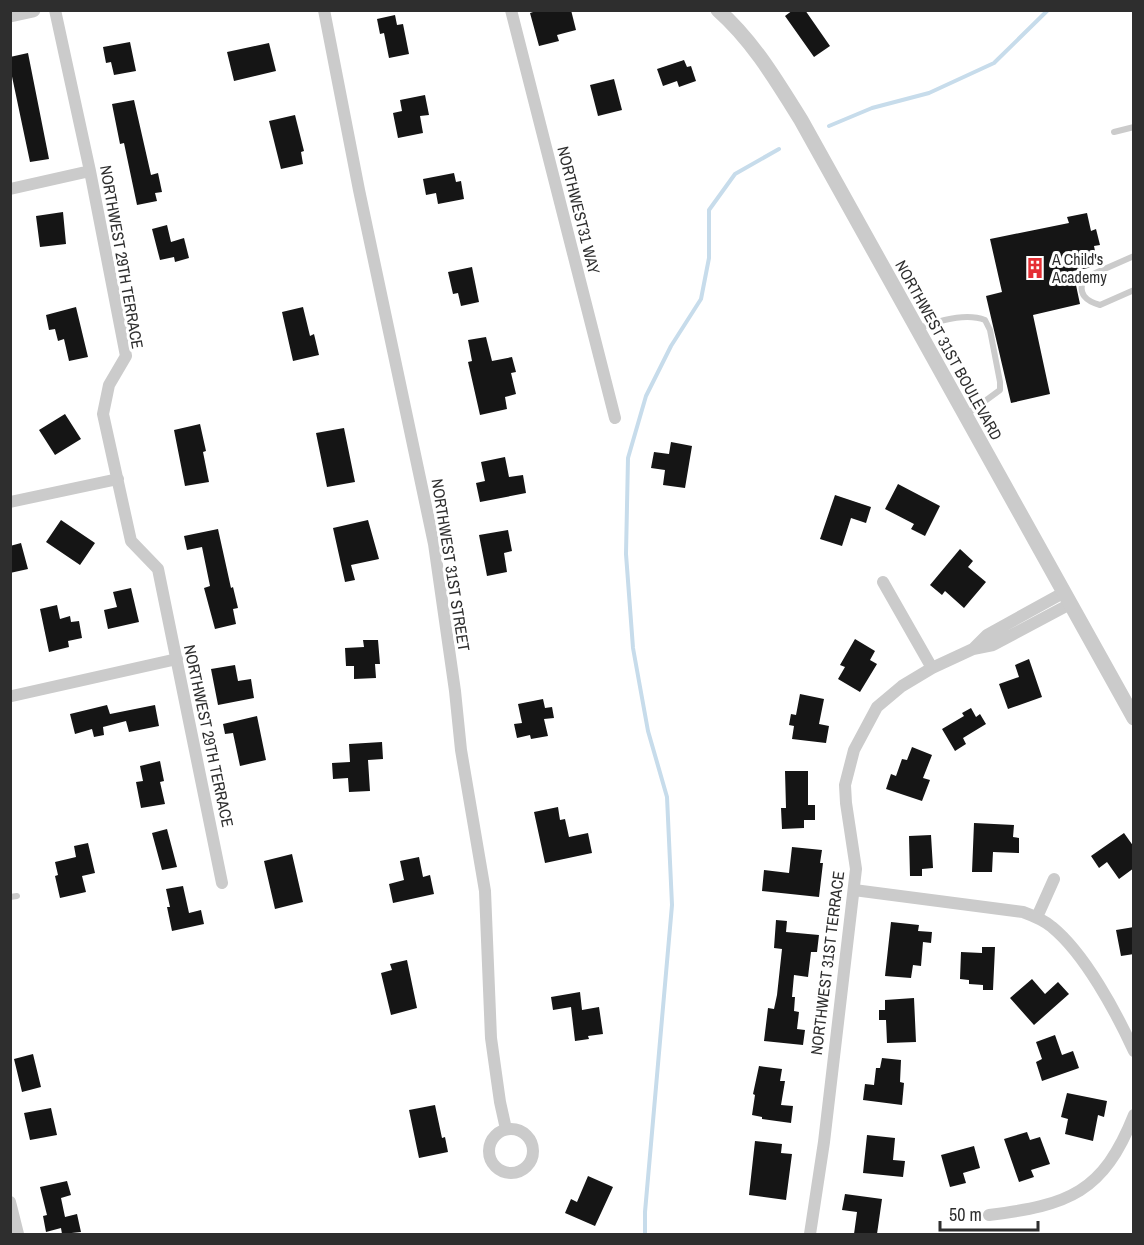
<svg xmlns="http://www.w3.org/2000/svg" width="1144" height="1245" viewBox="0 0 1144 1245" font-family="'Archivo Narrow',sans-serif">
<style>
.lines{fill:none;stroke-linecap:round;stroke-linejoin:round}
.stream{stroke:#c7dceb;stroke-width:4}
.building{fill:#151515}
.service{stroke:#cbcbcb;stroke-width:6}
.minor{stroke:#cbcbcb;stroke-width:12}
.tertiary{stroke:#cbcbcb;stroke-width:15}
.labels{text-anchor:middle;stroke-width:6;stroke-linejoin:round;paint-order:stroke}
.street-label{font-size:16px;fill:#2e2e2e;stroke:#fff}
.poi-label{font-size:16px;fill:#2e2e2e;stroke:#fff;text-anchor:start}
</style>
<rect width="100%" height="100%" fill="#fff"/>
<g class="lines">
<path class="stream" d="M829 126 872 108 929 93 994 63 1048 10
M645 1234V1212L672 905 667 797 648 731 633 648 626 554 628 458 646 396 671 346 701 299 709 258V210L735 174 779 149"/>
</g>
<path class="building" d="M539 10H571L576 30 557 35 559 41 539 46 530 13Z
M793 10H805L830 46 814 57 785 16Z
M395 15 397 25 403 24 409 54 389 58 384 33 380 34 377 19Z
M130 42 136 71 114 75 111 62 106 63 103 47Z
M269 43 276 71 234 81 227 52Z
M28 53 49 159 30 162 10 67V57Z
M684 60 687 67 691 66 696 81 679 87 677 81 663 86 657 69Z
M614 79 622 110 598 116 590 85Z
M425 95 429 115 420 116 423 133 398 138 393 113 402 111 400 100Z
M134 100 151 175 158 173 162 192 155 193 157 201 137 205 124 143 120 144 112 104Z
M295 115 304 151 301 152 303 164 281 169 269 121Z
M454 173 456 182 461 181 464 199 438 204 436 193 426 195 423 179Z
M63 212 66 244 40 247 36 216Z
M1087 213 1091 231 1096 229 1100 245 1094 246 1098 266 1073 271 1080 304 1033 315 1050 394 1011 403 986 296 1002 292 990 239 1069 223 1067 217Z
M167 225 171 242 184 238 189 258 175 262 174 257 160 260 152 229Z
M472 267 479 302 461 306 458 293 453 294 448 272Z
M76 307 88 357 69 361 64 339 58 341 55 329 49 330 46 315Z
M303 307 310 336 314 334 319 355 293 361 282 312Z
M486 337 492 361 512 357 516 372 511 373 516 394 505 397 507 409 480 415 468 362 472 361 468 340Z
M65 414 81 439 55 455 39 430Z
M200 424 206 451 203 452 209 482 185 486 174 430Z
M344 428 355 482 327 487 316 433Z
M671 442 692 446 685 488 663 485 665 470 651 468 654 452 669 454Z
M505 457 509 477 523 475 526 493 480 502 476 483 485 481 481 462Z
M898 484 940 506 925 536 911 529 914 524 885 509Z
M835 495 871 507 866 523 851 518 842 546 820 539Z
M61 520 95 543 80 565 46 542Z
M368 520 379 559 351 565 355 580 345 582 333 528Z
M218 529 231 588 233 587 238 608 233 609 236 624 215 629 204 588 210 586 202 547 187 550 184 536Z
M508 530 512 551 504 553 507 572 487 576 479 535Z
M21 543 28 569 10 573V546Z
M960 549 973 561 968 567 986 582 964 608 945 591 942 595 930 585Z
M131 588 139 622 108 629 104 610 117 607 113 592Z
M57 605 60 619 70 616 71 622 79 621 82 638 68 641 69 647 49 652 40 609Z
M855 639 875 651 870 660 877 664 860 692 838 679 845 667 840 665Z
M363 640H378L380 664H375L376 678 354 679V666H346L345 648 364 647Z
M1029 659 1042 697 1008 709 999 684 1019 677 1015 665Z
M235 665 238 681 251 679 254 698 218 705 211 669Z
M800 694 824 699 819 724 829 726 826 743 792 739 794 726 789 725 791 714 796 715Z
M543 699 545 708 552 707 554 718 544 719 548 736 531 739 530 735 517 738 514 724 522 723 518 704Z
M107 705 110 714 155 705 159 726 129 732 126 721 103 727 104 735 94 737 92 729 75 734 70 714Z
M971 708 976 717 980 714 986 724 963 738 966 744 955 751 942 729 964 716 962 713Z
M257 716 266 760 240 766 233 733 225 734 223 724Z
M382 742 383 759 368 760 370 791 349 792 348 778 333 779 332 763 350 762 349 744Z
M912 747 932 755 923 778 930 780 922 801 886 789 891 774 896 776 902 759 907 760Z
M160 761 164 781 160 782 165 804 141 808 136 782 143 781 140 766Z
M785 771H808V805H815V820H804V828L782 829 781 808H786Z
M558 807 560 820 565 819 569 837 588 833 592 853 545 863 534 812Z
M974 823 1014 825 1013 837 1019 838V853L993 852 992 872H972Z
M167 829 177 867 162 870 152 833Z
M1124 833 1134 847V868L1119 879 1107 862 1099 868 1091 856Z
M931 835 933 868 922 869V876H910L909 836Z
M88 843 95 873 82 876 86 892 60 898 55 876 58 875 55 862 76 857 74 846Z
M792 847 822 850 820 863H823L819 897 762 891 764 870 789 873Z
M292 854 303 902 275 909 264 861Z
M419 857 423 877 430 875 434 894 393 903 389 884 404 880 400 861Z
M183 886 189 913 201 910 204 924 172 931 167 907H170L166 889Z
M776 920 787 921 786 932 819 935 817 952H811L808 977 794 975 792 997H795L794 1011 799 1012 797 1029 805 1030 803 1045 764 1041 768 1008 774 1009 777 995 782 949 774 948Z
M891 922 919 925 918 931 932 932 931 943 923 942 921 966 913 965 911 978 885 976Z
M1134 927V954L1121 956 1116 930Z
M982 947H995L993 990H983V985L969 984V980L960 979 961 952 982 953Z
M407 960 417 1008 391 1015 381 973 392 970 390 964Z
M1032 979 1045 994 1058 982 1069 994 1034 1025 1010 998Z
M580 992 582 1010 599 1007 603 1034 588 1036 589 1039 575 1041 571 1007 553 1010 551 997Z
M914 998 916 1042 887 1043 886 1020H879V1010H885V1000Z
M1055 1035 1062 1055 1073 1051 1079 1068 1042 1081 1036 1062 1042 1059 1036 1042Z
M33 1054 41 1087 22 1092 14 1059Z
M882 1058 901 1060 900 1082 904 1083 902 1105 863 1100 865 1084 874 1085 876 1068H880Z
M759 1066 782 1069 780 1081H785L781 1105 793 1106 791 1123 762 1119V1117L752 1115 755 1095 753 1094Z
M1067 1093 1107 1101 1104 1117 1098 1115 1093 1141 1065 1134 1068 1119 1061 1117Z
M435 1105 442 1138 445 1137 448 1152 419 1158 409 1110Z
M51 1108 57 1135 30 1140 24 1113Z
M1027 1132 1030 1140 1040 1137 1050 1164 1031 1170 1034 1177 1019 1182 1004 1139Z
M867 1135 895 1138 893 1160 905 1161 903 1177 863 1173Z
M755 1141 782 1144 781 1153 792 1154 786 1200 749 1195Z
M974 1146 980 1168 963 1173 966 1183 950 1187 941 1155Z
M588 1176 613 1187 595 1226 565 1213 571 1199 577 1202Z
M67 1181 71 1195 61 1198 65 1217 77 1214 81 1232 62 1234 61 1228 46 1232 43 1216 47 1215 40 1187Z
M845 1194 882 1199 877 1234H854L857 1212 842 1210Z"/>
<g class="lines">
<path class="service" d="M1114 132 1134 127
M1134 256 1084 278C1077 294 1086 301 1100 305L1134 290
M917 329C937 321 965 312 985 320L990 330 1000 382V390L966 415
M10 897 17 896"/>
<path class="minor" d="M55 10 90 171 126 356 109 385 103 414 131 541 158 569 222 883
M324 10 359 190 434 544 455 691 461 750 485 891 491 1038 500 1102 506 1129
M511 10 615 418
M10 189 90 171
M10 502 118 479
M883 582 932 668
M974 648 987 635 1063 593
M12 696 177 659
M854 890 1023 912C1034 916 1044 920 1052 927 1085 954 1116 1012 1134 1051
M1037 917 1054 879
M489 1151a22 22 0 1 1 44 0a22 22 0 1 1-44 0Z
M10 1202 18 1234
M989 1215C1069 1205 1103 1193 1134 1115
M810 1234 824 1142 856 869 846 803 845 785 854 750 877 707 902 686 932 668 973 649 993 645 1070 604"/>
<path class="tertiary" d="M718 10C753 41 776 80 801 120L1134 718
M10 15 33 10"/>
</g>
<defs>
<symbol id="building-bare" viewBox="-9 -9 18 18"><path d="M-4-6H4V6H1V3H-1V6H-4ZM-2.5-4.3h1.7v1.8h-1.7ZM.8-4.3h1.7v1.8H.8ZM-2.5-1h1.7V.8h-1.7ZM.8-1h1.7V.8H.8Z" fill="#e52f34" stroke="#fff" stroke-width="2.5" paint-order="stroke"/></symbol>
</defs>
<g fill-rule="evenodd">
<use href="#building-bare" x="1020" y="253" width="30" height="30"/>
</g>
<g class="labels">
<g class="street-label">
<text transform="translate(579 210) rotate(76)" y="6">NORTHWEST31 WAY</text>
<text transform="translate(122 257) rotate(80)" y="6">NORTHWEST 29TH TERRACE</text>
<text transform="translate(949 350) rotate(61)" y="6">NORTHWEST 31ST BOULEVARD</text>
<text transform="translate(451 565) rotate(81)" y="6">NORTHWEST 31ST STREET</text>
<text transform="translate(209 736) rotate(78)" y="6">NORTHWEST 29TH TERRACE</text>
<text transform="translate(827 963) rotate(-83)" y="6">NORTHWEST 31ST TERRACE</text>
</g>
<g class="poi-label">
<text x="1052" y="265">A Child's<tspan x="1052" dy="18">Academy</tspan></text>
</g>
</g>
<rect width="1144" height="1245" fill="none" stroke="#2e2e2e" stroke-width="24"/>
<path d="M940 1221v9h98v-9" fill="none" stroke="#2e2e2e" stroke-width="3"/>
<text x="949" y="1221" font-size="18" fill="#2e2e2e" stroke="#ffffff" stroke-width="4.5" paint-order="stroke">50 m</text>
</svg>
